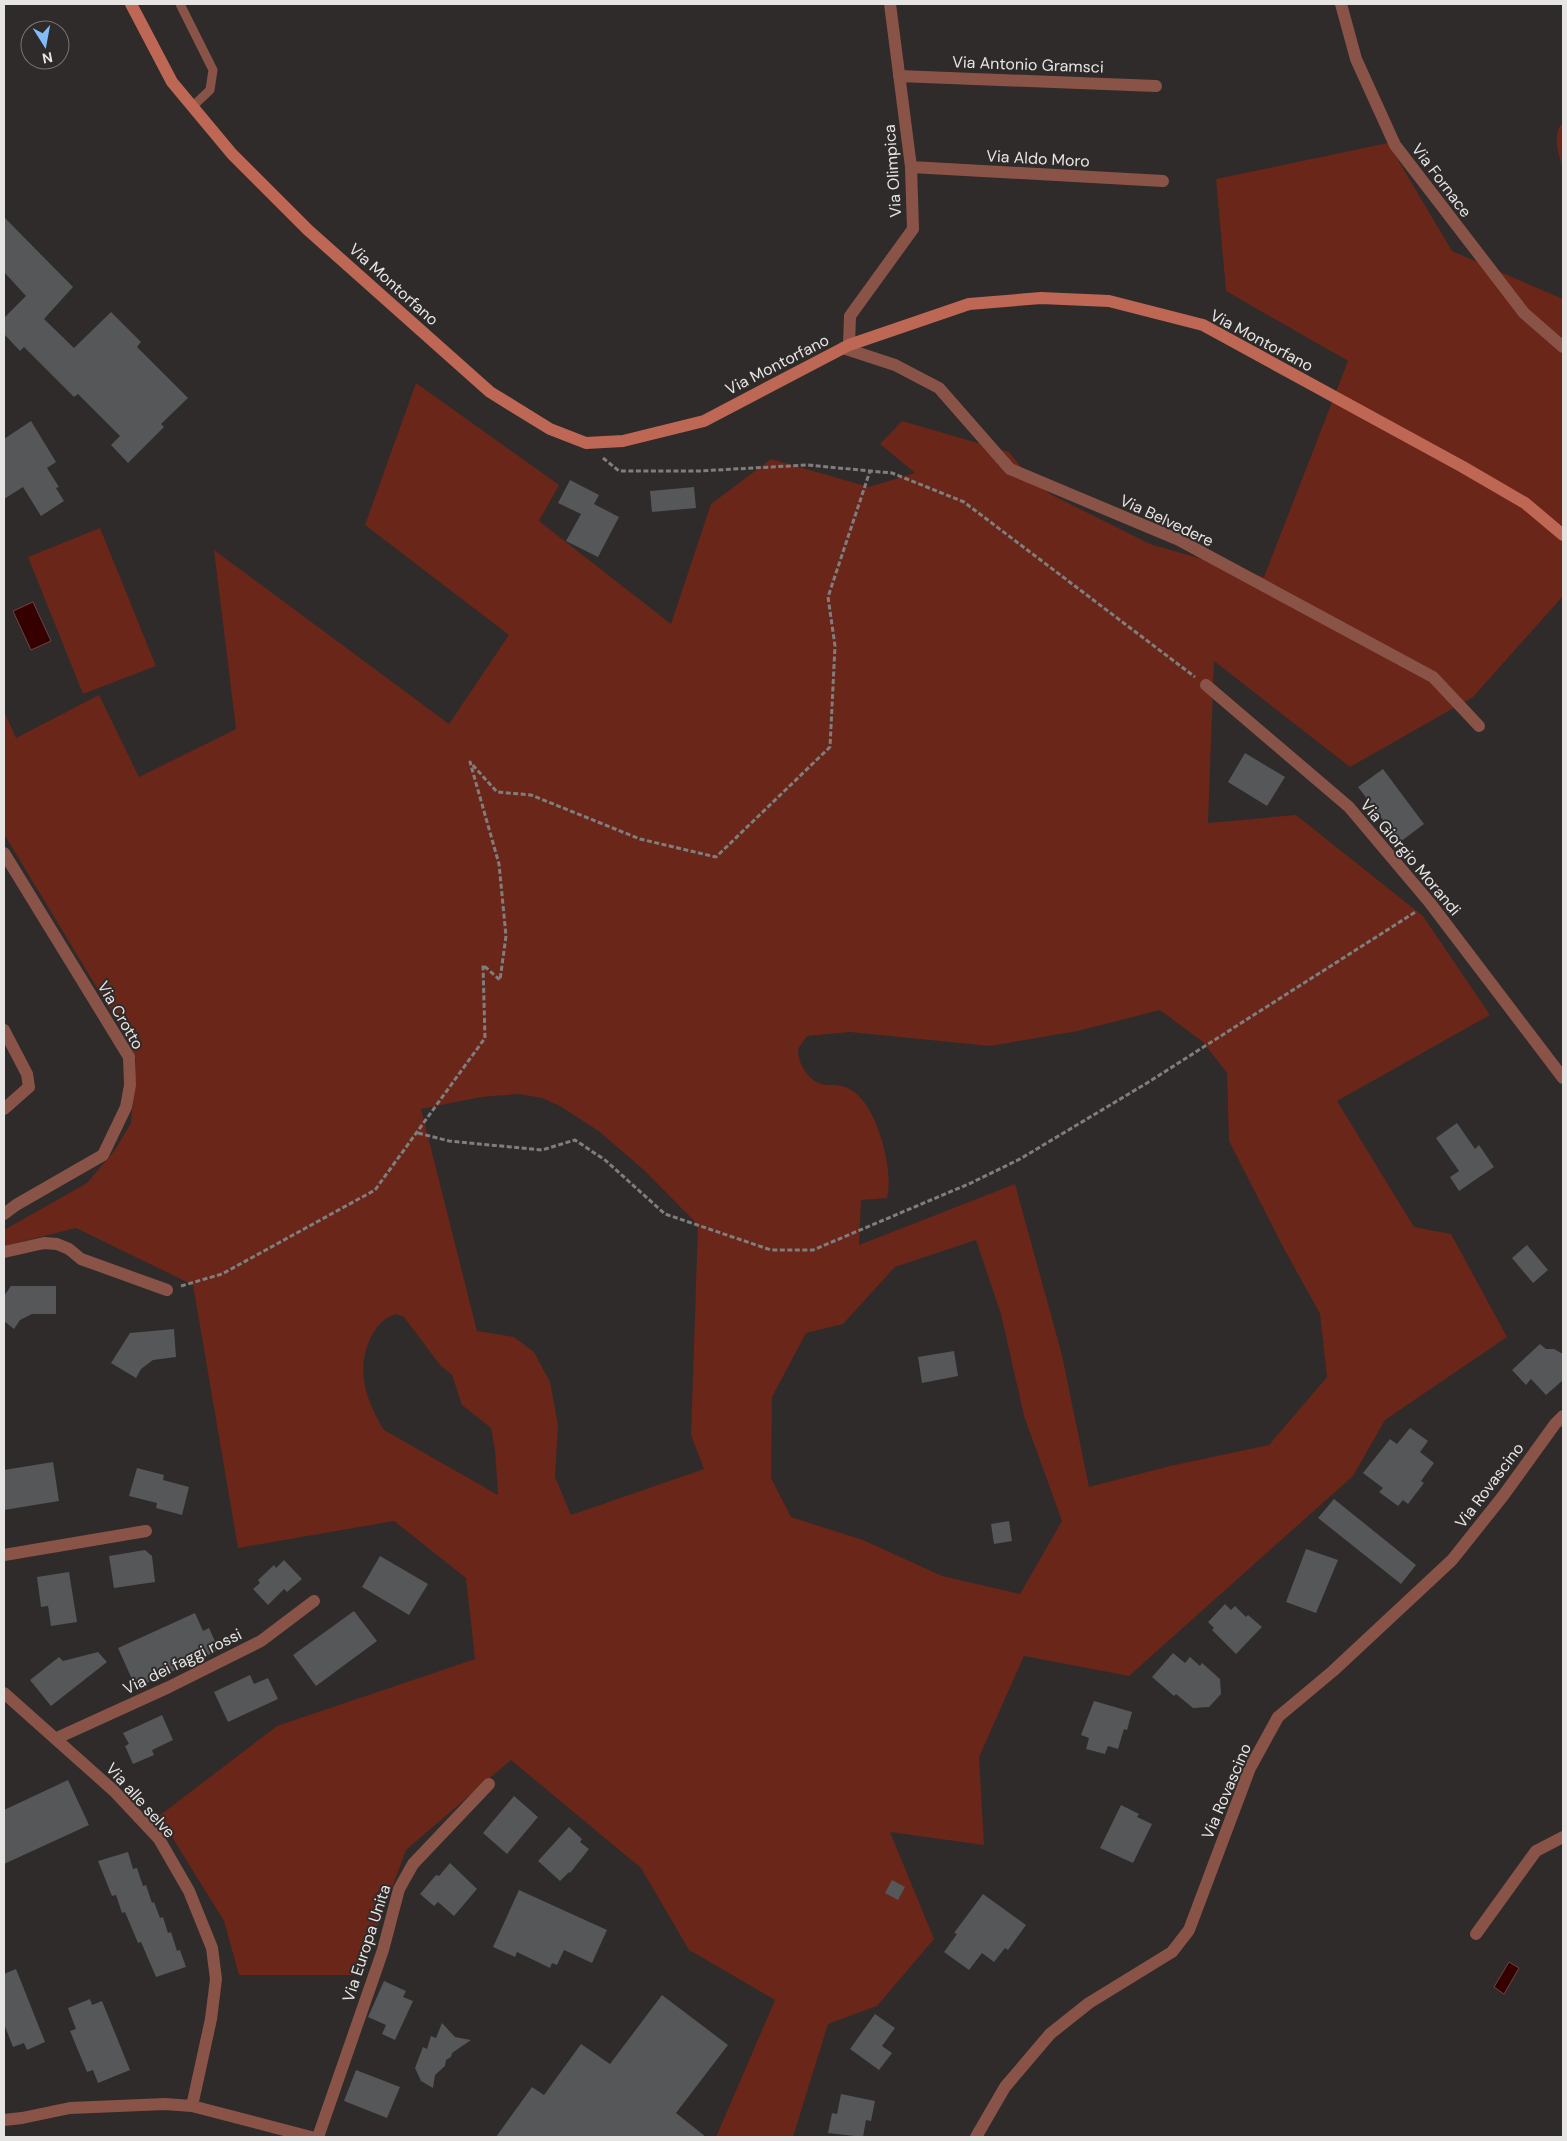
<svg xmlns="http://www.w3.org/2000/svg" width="1567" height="2141" viewBox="0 0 1567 2141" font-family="'DM Sans',sans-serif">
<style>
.green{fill:#692619;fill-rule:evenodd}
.water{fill:#360000;stroke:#6b4544}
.building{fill:#555759}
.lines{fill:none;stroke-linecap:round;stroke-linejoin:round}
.path{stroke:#807e7d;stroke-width:3;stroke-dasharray:5 2.5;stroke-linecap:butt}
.lane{stroke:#8a5347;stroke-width:9}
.street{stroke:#8a5347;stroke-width:12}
.secondary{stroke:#be6755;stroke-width:12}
.labels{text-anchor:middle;stroke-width:4;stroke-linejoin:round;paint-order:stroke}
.street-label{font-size:16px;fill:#e6e5e4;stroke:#2e2b2a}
</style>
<rect width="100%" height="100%" fill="#2e2b2a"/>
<path class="green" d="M1563 122V168C1558 155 1552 134 1563 122Z
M1388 143 1452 251 1563 299V596L1473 697 1350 767 1214 661 1208 823 1296 815 1423 916 1490 1015 1337 1101 1414 1227 1451 1234 1507 1337 1385 1420 1353 1476 1129 1676 1024 1656 979 1757 984 1845 890 1832 934 1939 877 2006 828 2024 793 2137H716L775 2000 689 1950 641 1868 511 1760 406 1850 360 1975H239L224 1921 159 1816 277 1726 475 1659 466 1578 394 1521 238 1548 193 1285 76 1228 4 1246V1230L87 1183 115 1150 131 1123 136 1060 128 1039 4 834V711L16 738 99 695 139 777 236 729 214 550 449 724 509 635 365 525 416 383 559 485 539 521 671 624 711 504 771 459 869 487 915 473 880 444 902 421 1009 452 1030 478 1050 494 1150 544 1264 577 1348 361 1226 291 1216 179ZM1160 1010 1203 1042 1227 1073 1229 1141 1281 1243 1320 1314 1327 1377 1269 1445 1170 1466 1089 1487 1062 1355 1015 1184 859 1245 861 1200 887 1198C894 1170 878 1108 853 1091 844 1085 837 1085 827 1085 810 1084 798 1065 798 1049L807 1036 850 1032 990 1046 1078 1031ZM519 1094 542 1098 560 1106 600 1132 646 1172 698 1225 691 1435 704 1469 571 1515 555 1477 558 1425 550 1382 534 1352 514 1337 477 1331 421 1109 481 1097ZM976 1240 1001 1314 1024 1416 1062 1521 1020 1594 942 1576 863 1540 791 1517 771 1478 772 1397 806 1333 843 1324 895 1267ZM397 1314 404 1317 440 1365 452 1375 462 1405 491 1428 495 1450 498 1495 384 1430C366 1400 355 1370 371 1337 376 1327 385 1316 397 1314Z
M100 528 156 666 83 694 28 557Z"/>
<path class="water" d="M33 602 51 641 31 650 13 611Z
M1509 1962 1519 1968 1504 1994 1494 1987Z"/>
<path class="building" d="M4 217 73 287 44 319 74 348 111 312 141 342 137 347 188 398 161 424 164 427 128 463 111 445 120 436 78 394 74 397 24 347 20 351 4 334V318L26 296 4 272Z
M31 421 56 462 47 468 59 487 56 488 64 501 41 516 23 487 4 499V439Z
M570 480 599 495 594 504 619 517 598 557 566 541 581 514 558 503Z
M694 487 696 508 652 512 650 491Z
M1245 753 1285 777 1267 806 1228 782Z
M1383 769 1424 824 1400 842 1358 787Z
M1457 1123 1475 1149 1479 1145 1494 1167 1459 1191 1450 1177 1459 1171 1436 1138Z
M1527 1245 1548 1270 1533 1283 1512 1258Z
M11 1286H56V1314H32L20 1320 14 1329 4 1321V1296Z
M174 1329 176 1357 153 1360 141 1369 136 1378 111 1363 130 1333Z
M1540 1344 1546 1349H1554L1563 1354V1380L1546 1395 1531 1379 1526 1385 1512 1370Z
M954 1351 958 1376 922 1383 918 1357Z
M1410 1428 1428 1441 1420 1452 1434 1463 1421 1481 1424 1483 1408 1504 1403 1500 1398 1506 1379 1492 1383 1488 1363 1473 1390 1439 1397 1444Z
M53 1462 59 1501 4 1510V1470Z
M137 1468 164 1475 163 1480 189 1487 182 1515 156 1508 157 1503 129 1496Z
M1334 1499 1416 1565 1401 1584 1318 1518Z
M1009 1521 1012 1541 994 1544 991 1524Z
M1306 1549 1338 1560 1316 1613 1286 1602Z
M145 1550 152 1556 155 1582 114 1588 109 1556Z
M380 1556 428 1584 409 1615 362 1587Z
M284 1560 302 1579 287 1592 284 1589 268 1605 253 1589 260 1583 258 1580 274 1565 276 1568Z
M69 1572 77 1622 51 1626 48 1606 41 1607 37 1577Z
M1225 1604 1231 1610 1235 1606 1246 1617 1248 1615 1262 1627 1236 1654 1212 1630 1214 1628 1208 1622Z
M354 1611 377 1641 316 1686 293 1655Z
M195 1613 203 1631 209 1628 219 1650 136 1688 118 1648Z
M98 1652 107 1662 51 1706 30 1680 59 1657 63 1661Z
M1173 1653 1185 1663 1190 1657 1200 1666 1202 1663 1220 1679 1221 1694 1209 1707 1193 1708 1176 1694 1174 1696 1152 1677Z
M250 1675 254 1684 268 1678 278 1699 228 1722 214 1692Z
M1094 1701 1132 1712 1127 1730 1124 1729 1118 1749 1108 1746 1105 1754 1086 1749 1089 1738 1081 1735Z
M162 1715 173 1740 152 1750 154 1755 133 1764 125 1746 129 1744 123 1733Z
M68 1780 89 1825 4 1864V1810Z
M514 1796 538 1817 507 1854 483 1833Z
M1121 1805 1139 1814 1137 1817 1152 1824 1133 1863 1100 1848Z
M569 1827 582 1839 580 1842 589 1849 570 1873 569 1872 560 1881 538 1861Z
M128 1852 133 1869 137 1868 143 1886 146 1885 152 1903 154 1902 160 1918 163 1917 168 1933 171 1932 177 1951 180 1950 186 1967 156 1977 141 1942 138 1943 125 1912 122 1913 116 1895 112 1896 98 1861Z
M450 1863 477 1889 454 1916 438 1902 434 1906 420 1894 436 1875 439 1876Z
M892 1880 905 1887 898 1900 885 1893Z
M519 1890 607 1930 592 1963 564 1950 557 1965 552 1963 550 1968 517 1952 515 1957 493 1947Z
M983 1894 1026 1925 1008 1950 1005 1948 994 1962 982 1953 969 1970 944 1952 957 1934 954 1933Z
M16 1969 45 2042 27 2050 24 2043 13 2047 4 2024V1974Z
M384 1981 406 1991 403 1997 413 2001 395 2040 382 2034 386 2025 368 2017Z
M662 1995 728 2045 676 2113 706 2137H496L532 2087 544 2095 581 2044 610 2064Z
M90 1999 92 2005 102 2001 130 2070 98 2083 93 2070 87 2072 70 2031 76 2029 68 2008Z
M875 2014 895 2028 882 2046 892 2053 879 2070 850 2049Z
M442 2023 455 2037 471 2040 452 2053 451 2057 446 2060 445 2066 435 2075 433 2088 421 2081 415 2068 423 2047 427 2049 431 2036 436 2038Z
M356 2070 400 2087 387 2118 344 2101Z
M841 2094 875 2101 871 2121 866 2120 863 2137 828 2133 832 2113 837 2114Z"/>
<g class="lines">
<path class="path" d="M603 458 619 471H699L807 465 892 473 964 502 1195 677
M418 1133 449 1141 542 1150 575 1140 605 1160 665 1214 771 1250H813L971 1183 1020 1159 1147 1083 1417 911
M181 1286 222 1274 375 1190 485 1038 483 965 500 980 506 936 499 864 470 762 497 792 531 795 640 839 716 857 830 747 835 646 828 597 870 471"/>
<path class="lane" d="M180 4 213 70 210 90 193 106"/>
<path class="street" d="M1341 4 1356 59 1395 145 1524 313 1563 347
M899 76 1156 86
M911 167 1163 181
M849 345 850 316 913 229 911 167 890 4
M843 348 895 365 939 388 1010 469 1179 540 1433 677 1479 726
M1206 685 1349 807 1430 903 1563 1078
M4 853 129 1057 130 1085 126 1107 103 1155 16 1205 4 1214
M4 1030 27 1074 29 1087 4 1109
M4 1252 44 1243 57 1244 69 1249 81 1259 167 1290
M4 1555 146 1531
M4 1693 114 1791 159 1839 189 1891 212 1948 216 1979 211 2019 192 2106
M57 1738 169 1687 261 1641 314 1601
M1476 1934 1536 1851 1563 1837
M4 2120 22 2118 70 2108 165 2104 192 2106 311 2137
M318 2137 383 1950 399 1889 413 1864 489 1784
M976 2137 1005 2087 1050 2034 1089 2003 1172 1952 1189 1930 1250 1768 1278 1717 1333 1671 1452 1560 1503 1496 1555 1424 1563 1416"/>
<path class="secondary" d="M131 4 172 82 232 154 308 230 490 392 550 429 586 443 623 441 704 421 849 345 969 304 1041 298 1109 301 1203 325 1463 467 1525 503 1563 535"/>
</g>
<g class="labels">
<g class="street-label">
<text transform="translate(1028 64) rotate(2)" y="6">Via Antonio Gramsci</text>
<text transform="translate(1038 158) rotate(3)" y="6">Via Aldo Moro</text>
<text transform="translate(892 171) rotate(-94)" y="6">Via Olimpica</text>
<text transform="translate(1442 180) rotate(53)" y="6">Via Fornace</text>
<text transform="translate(394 284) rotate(42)" y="6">Via Montorfano</text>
<text transform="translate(1262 340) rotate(28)" y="6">Via Montorfano</text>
<text transform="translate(777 364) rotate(-27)" y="6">Via Montorfano</text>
<text transform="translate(1167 520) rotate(25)" y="6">Via Belvedere</text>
<text transform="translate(1411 857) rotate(50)" y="6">Via Giorgio Morandi</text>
<text transform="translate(121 1015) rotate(60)" y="6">Via Crotto</text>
<text transform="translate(1489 1485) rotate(-53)" y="6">Via Rovascino</text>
<text transform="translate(182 1661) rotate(-26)" y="6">Via dei faggi rossi</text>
<text transform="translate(1226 1791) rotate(-67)" y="6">Via Rovascino</text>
<text transform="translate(141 1800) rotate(48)" y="6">Via alle selve</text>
<text transform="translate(366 1943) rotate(-72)" y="6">Via Europa Unita</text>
</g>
</g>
<rect width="1567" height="2141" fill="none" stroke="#e6e5e4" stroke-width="10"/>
<g transform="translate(45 45) rotate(169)"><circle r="24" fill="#2e2b2a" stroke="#787574"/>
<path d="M0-4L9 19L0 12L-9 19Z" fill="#82bcfa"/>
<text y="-8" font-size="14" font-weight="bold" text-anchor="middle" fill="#e6e5e4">N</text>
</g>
</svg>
